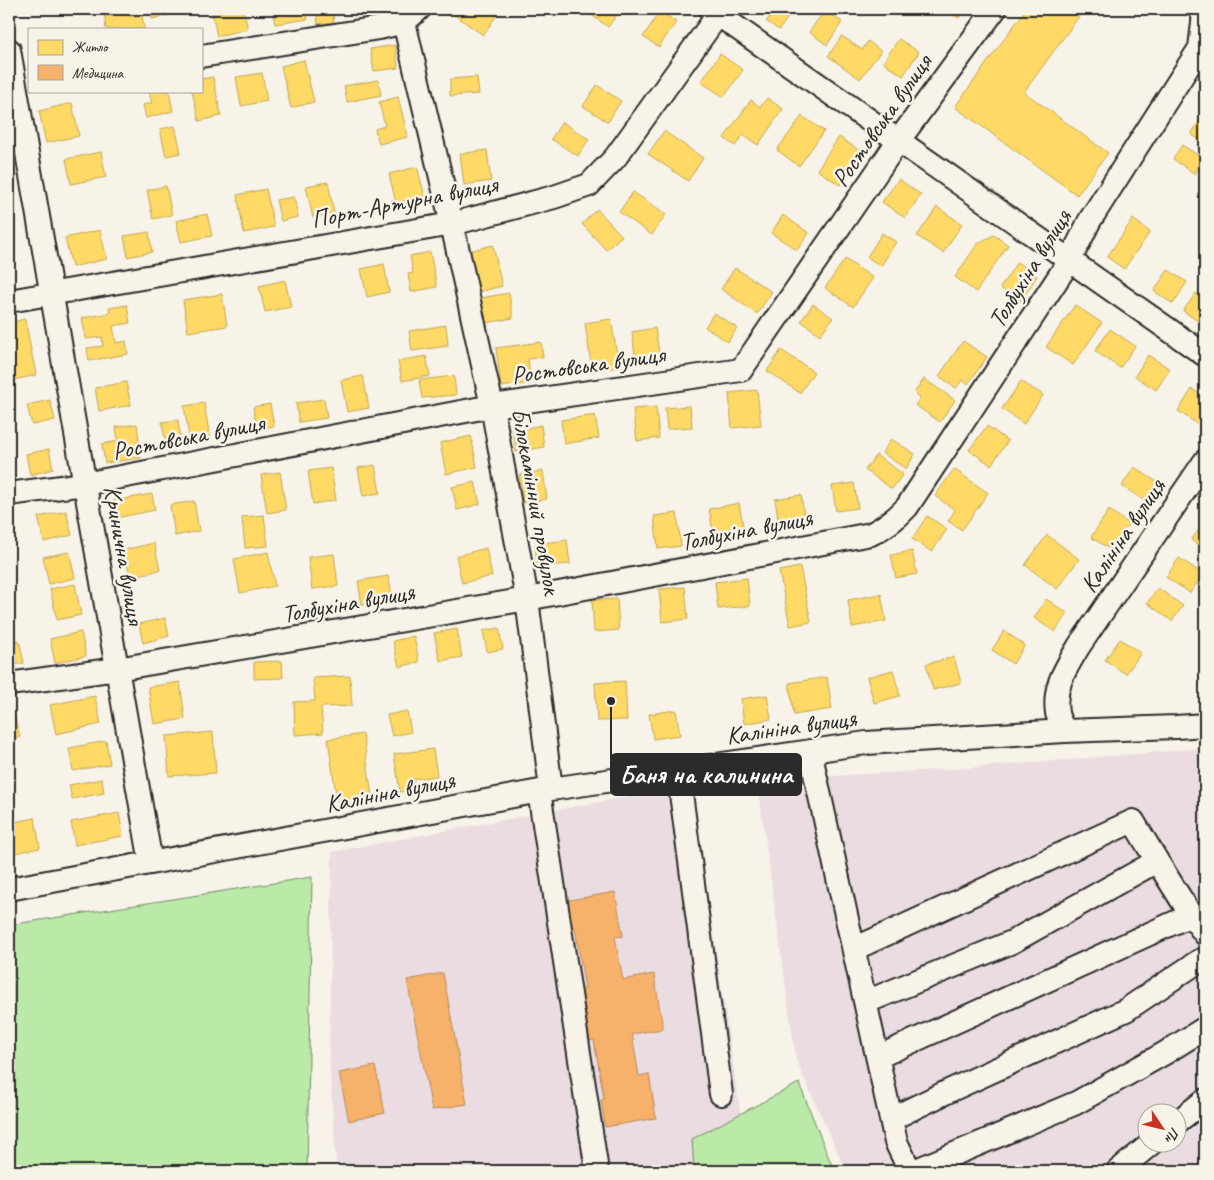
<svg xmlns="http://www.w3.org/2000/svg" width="1214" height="1180" viewBox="0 0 1214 1180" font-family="Caveat,sans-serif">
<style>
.built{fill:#eadce0;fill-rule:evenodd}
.green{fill:#bae9a8;stroke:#728a6a}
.homes{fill:#ffd966;stroke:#bfa554}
.health{fill:#f6b26b;stroke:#b98a58}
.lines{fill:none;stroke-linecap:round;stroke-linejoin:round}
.minor-casing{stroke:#2b2b2b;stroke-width:26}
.minor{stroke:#f7f3e8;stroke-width:22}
.labels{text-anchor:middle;stroke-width:5;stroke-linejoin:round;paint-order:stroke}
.street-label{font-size:25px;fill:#2b2b2b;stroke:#f7f3e8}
.leader{fill:none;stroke:#2b2b2b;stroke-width:2}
.callout-dot{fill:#2b2b2b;stroke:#f7f3e8;stroke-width:2}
.callout{fill:#2b2b2b;stroke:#2b2b2b;stroke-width:2}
.callout-label{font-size:26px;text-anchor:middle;font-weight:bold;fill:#fff}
</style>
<rect width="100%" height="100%" fill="#f7f3e8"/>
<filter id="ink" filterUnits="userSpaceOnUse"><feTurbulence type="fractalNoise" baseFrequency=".02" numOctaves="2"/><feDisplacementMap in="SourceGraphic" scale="10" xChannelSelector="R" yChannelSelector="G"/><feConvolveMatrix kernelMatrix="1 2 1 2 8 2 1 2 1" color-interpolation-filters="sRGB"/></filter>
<g filter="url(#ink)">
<path class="built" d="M1205 748V1171H846L796 1060 757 780 955 769ZM1146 1112H1176V1142H1146Z
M679 787 693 797 749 1171H376L336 1162 329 1057 332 852Z"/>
<path class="green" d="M312 877 307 1171H9V925Z
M799 1083 834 1171H694L692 1139Z"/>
<path class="homes" d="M129 9 130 16 142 14 144 29H106L104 11Z
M150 9H178V13L152 19Z
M229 9H243L248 29 217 36 212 13Z
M272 9H306L308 19 275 24Z
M316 9H332L334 22 318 24Z
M347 9H368L347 12Z
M446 9H489L497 15 483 35Z
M594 9H621L608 27 590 14Z
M758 9H794L779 30 766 21 770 17Z
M944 9H965L959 18Z
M1026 9H1079L1083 11 1024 92 1108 153 1077 195 955 107Z
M825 10 842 22 827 45 809 32Z
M660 11 676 22 659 47 643 37Z
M842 36 862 50 868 41 881 51 860 79 828 56Z
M899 39 919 52 903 76 883 62Z
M395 45 398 68 374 71 370 49Z
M720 54 743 70 724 97 701 82Z
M304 60 314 102 291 108 281 66Z
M262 73 267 101 241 106 236 77Z
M213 77 221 116 199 121 192 91H201V79Z
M477 77 479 94 450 96V79Z
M378 80 381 95 347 102 344 86Z
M597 85 621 101 608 122 583 106Z
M149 91H169L173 111 146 118 143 105 152 103Z
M398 97 408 137 379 144 375 129 385 126 379 102Z
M767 98 783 109 758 145 743 135 735 146 724 138 751 100 760 107Z
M72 103 79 136 46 143 39 111Z
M1205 112V144L1191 134Z
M802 116 824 131 799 166 777 150Z
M562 122 589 139 578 156 551 139Z
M175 126 181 153 166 156 160 129Z
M664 131 703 158 688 181 648 154Z
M839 137 862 152 840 185 817 170Z
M1182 145 1204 159 1195 174 1173 159Z
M487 150 491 181 464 185 460 154Z
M101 152 106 177 71 184 66 159Z
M417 167 425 196 396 203 389 174Z
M899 179 921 195 905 218 882 202Z
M328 182 334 213 313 218 306 186Z
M166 186 172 215 153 219 147 190Z
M266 189 274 227 244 233 237 195Z
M633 192 666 214 652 235 619 212Z
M294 197 298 217 281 221 276 200Z
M937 207 962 224 943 253 917 236Z
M597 209 622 236 606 250 582 224Z
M207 214 212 236 181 242 176 221Z
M783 215 809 233 797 250 771 233Z
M1133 219 1150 232 1124 269 1107 257Z
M100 230 107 259 72 267 65 238Z
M149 232 152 252 128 257 124 236Z
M882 233 896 242 881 266 867 257Z
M994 235 1008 245 976 292 955 277 978 243Z
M9 244H10L14 272 9 273Z
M493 245 502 286 479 292 469 251Z
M430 252 437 287 411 292 408 274 413 273 410 256Z
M845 259 873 278 853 307 825 288Z
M1017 262 1037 276 1021 301 1000 288Z
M384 264 389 292 367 297 361 269Z
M735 268 772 292 757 314 721 289Z
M1168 270 1187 282 1173 304 1154 291Z
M285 280 291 307 265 312 259 286Z
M509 293 513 318 486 323 481 298Z
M1196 293 1205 299V326L1183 311Z
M222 294 227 326 188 332 183 300Z
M813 304 833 318 820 335 801 321Z
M127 305 130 323 113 326 116 343 126 341 128 354 89 361 87 348 103 346 102 337 86 339 82 318 110 313 109 308Z
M1075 305 1102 323 1073 365 1046 347Z
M714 313 737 328 728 342 705 327Z
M25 319 36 375 9 381V323Z
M611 319 619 367 592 371 585 323Z
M446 325 448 346 412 351 409 331Z
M655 328 660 359 636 363 632 332Z
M1110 329 1135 346 1120 368 1095 351Z
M963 341 987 357 968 384 962 380 956 388 939 376Z
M541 342 543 357 528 359 531 383 501 387 496 348Z
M781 350 814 372 800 393 767 371Z
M1148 355 1170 369 1156 390 1135 376Z
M426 356 430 376 402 381 398 361Z
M363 376 369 408 347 412 341 380Z
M454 376 456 395 422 398 419 380Z
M924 379 955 400 940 422 915 405 920 398 914 393Z
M1021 381 1043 395 1024 424 1002 409Z
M126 382 131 405 99 411 95 388Z
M1192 389 1205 398V415L1199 425 1178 411Z
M757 390 761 425 732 428 729 393Z
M324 399 327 418 299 422 296 403Z
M50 400 55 420 32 425 27 405Z
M204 403 210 438 190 442 184 406Z
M270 404 274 426 257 429 253 407Z
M690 406 692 427 667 429 665 408Z
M656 407 659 438 637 441 633 409Z
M595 415 599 438 564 444 561 420Z
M178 420 181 444 166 446 162 422Z
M137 424 141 458 105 463 102 444 118 441 116 427Z
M541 425 544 447 516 452 513 431Z
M987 426 1008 441 991 465 969 450Z
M471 436 477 467 446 474 440 443Z
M891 439 915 454 906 469 882 453Z
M49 449 53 469 30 475 26 454Z
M876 455 903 474 892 489 865 470Z
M375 465 380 493 363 496 358 468Z
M1134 467 1157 482 1145 501 1122 486Z
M331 468 336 500 313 504 308 471Z
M954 469 988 493 962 530 948 521 955 510 935 496Z
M543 471 547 499 523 503 519 475Z
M280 472 286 510 267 513 261 475Z
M475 482 480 504 457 510 452 487Z
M854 483 858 508 836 511 832 486Z
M152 494 155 510 116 518 113 501Z
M801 495 805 521 779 525 775 499Z
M194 501 199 531 175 536 170 505Z
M739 503 744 531 714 536 709 509Z
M1109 510 1129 524 1111 550 1091 537Z
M66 511 72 535 44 542 38 517Z
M677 513 681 546 658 549 654 516Z
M264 515 268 546 245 548 242 517Z
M927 516 947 529 932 552 912 539Z
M1204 523 1205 524V557L1198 552 1202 548 1191 540Z
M1047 535 1079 559 1057 589 1025 565Z
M567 540 570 564 537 567 535 544Z
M154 543 160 570 130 577 124 550Z
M486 548 492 576 462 583 456 556Z
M912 551 917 574 896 578 891 555Z
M69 552 75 578 49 584 43 557Z
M268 552 275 586 240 593 234 559Z
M334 554 338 586 312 589 308 557Z
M1179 558 1203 574 1190 593 1166 577Z
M800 567 811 622 790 626 779 571Z
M388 576 393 599 362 605 358 581Z
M747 578 750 606 718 609 715 582Z
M75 584 81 615 57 620 50 589Z
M685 587 688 619 662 622 659 589Z
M1158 588 1183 606 1172 621 1147 603Z
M881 594 886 621 852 627 848 600Z
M617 599 619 630 594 632 592 600Z
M1046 599 1067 613 1055 632 1034 618Z
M165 618 169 636 143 643 139 624Z
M499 628 503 649 487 652 483 631Z
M457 629 462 657 440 661 434 633Z
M1004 631 1025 645 1013 664 992 650Z
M81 632 86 656 55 663 50 639Z
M414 636 419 662 399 667 393 641Z
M1120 639 1141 653 1126 674 1105 660Z
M19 640 24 663 9 666V642Z
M954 657 961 683 933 690 926 664Z
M282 661 283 678 254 679V662Z
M893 670 900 696 874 703 867 677Z
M350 676 352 706 321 707 323 733 295 735 294 702 315 701 313 678Z
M827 677 832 709 794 715 789 683Z
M625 681 627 720 597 721 595 683Z
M180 682 185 719 154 724 148 687Z
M767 695 771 719 744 724 741 699Z
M95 696 101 724 56 734 50 705Z
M12 708 20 737 9 740V709Z
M676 710 680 735 653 739 649 714Z
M407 711 411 732 392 736 387 715Z
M213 732 216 773 169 776 166 736Z
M363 734 372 796 337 801 328 739Z
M106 741 110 764 73 771 69 748Z
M433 749 437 776 413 779 415 790 400 792 394 754Z
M102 779 104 793 72 799 69 785Z
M119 813 123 836 75 845 71 822Z
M35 818 40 848 10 854 9 849V823Z"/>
<path class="health" d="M615 892 623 936 615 937 623 980 654 974 663 1029 632 1034 639 1076 649 1074 656 1118 605 1127 601 1100 604 1099 594 1040 589 1041 580 990 585 989 575 928 568 929 564 901Z
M443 973 467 1104 432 1110 407 980Z
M375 1066 385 1113 349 1121 339 1073Z"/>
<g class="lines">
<defs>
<path id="minor" d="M710 9 1205 355
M404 22 452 224 492 406 527 599 551 789
M9 50 151 863
M201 56 379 28 404 22 419 9
M9 301 452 224 554 197 589 185 615 158 722 9
M9 494 84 484 492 406 741 370 899 140 995 9
M9 684 117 669 527 599 871 534C885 527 896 519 907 507L1070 260 1090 220 1200 48 1204 14 1199 9
M1065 731C1062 725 1058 719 1057 713 1053 686 1066 668 1079 646L1205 461
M810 751 896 1142 910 1171
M678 771 721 1094
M539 791 597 1171
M9 889 551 789 866 743 1065 731 1176 727 1205 725
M854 949 1133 821 1157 861
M866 1002 1012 942 1157 861 1191 915
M878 1057 1191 915 1205 934
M891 1119 951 1090 1126 1010 1199 961 1205 959
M1176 1123 1205 1100
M914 1171 1076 1103 1165 1053 1205 1028
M1118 1171 1153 1142"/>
</defs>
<use href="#minor" class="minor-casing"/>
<use href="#minor" class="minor"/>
</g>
</g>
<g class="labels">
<g class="street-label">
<text transform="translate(881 120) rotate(-55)" y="9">Ростовська вулиця</text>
<text transform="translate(404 201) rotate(-11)" y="9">Порт-Артурна вулиця</text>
<text transform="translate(1029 268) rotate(-58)" y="9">Толбухіна вулиця</text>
<text transform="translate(588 364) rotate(-8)" y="9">Ростовська вулиця</text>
<text transform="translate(188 436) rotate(-11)" y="9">Ростовська вулиця</text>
<text transform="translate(537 501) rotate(80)" y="9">Білокамінний провулок</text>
<text transform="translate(746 529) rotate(-11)" y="9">Толбухіна вулиця</text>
<text transform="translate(1122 535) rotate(-56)" y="9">Калініна вулиця</text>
<text transform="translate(125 555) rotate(80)" y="9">Кринична вулиця</text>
<text transform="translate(348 602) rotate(-10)" y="9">Толбухіна вулиця</text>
<text transform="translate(791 726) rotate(-8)" y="9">Калініна вулиця</text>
<text transform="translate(390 791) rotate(-11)" y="9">Калініна вулиця</text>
</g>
</g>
<path class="leader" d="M611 701L611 774"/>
<circle class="callout-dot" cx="611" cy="701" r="5"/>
<rect class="callout" x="611" y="754" width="190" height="41" rx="5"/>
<g class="callout-label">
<text x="706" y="783">Баня на калинина</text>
</g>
<rect width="1214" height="1180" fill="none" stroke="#f7f3e8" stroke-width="30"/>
<rect x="15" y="15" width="1184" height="1150" fill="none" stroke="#2b2b2b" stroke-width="2" filter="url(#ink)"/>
<rect x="28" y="28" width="175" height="65" fill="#f7f3e8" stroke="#a5a39c"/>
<rect x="38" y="40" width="25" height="15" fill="#ffd966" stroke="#a5a39c"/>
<text x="72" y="52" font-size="15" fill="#2b2b2b">Житло</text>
<rect x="38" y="65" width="25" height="15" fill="#f6b26b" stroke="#a5a39c"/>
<text x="72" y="78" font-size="15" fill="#2b2b2b">Медицина</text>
<g transform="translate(1162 1128) rotate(125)"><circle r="24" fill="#f7f3e8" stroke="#a5a39c"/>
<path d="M0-4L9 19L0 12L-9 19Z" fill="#c8321e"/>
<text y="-8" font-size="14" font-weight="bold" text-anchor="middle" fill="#2b2b2b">Пн</text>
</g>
</svg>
